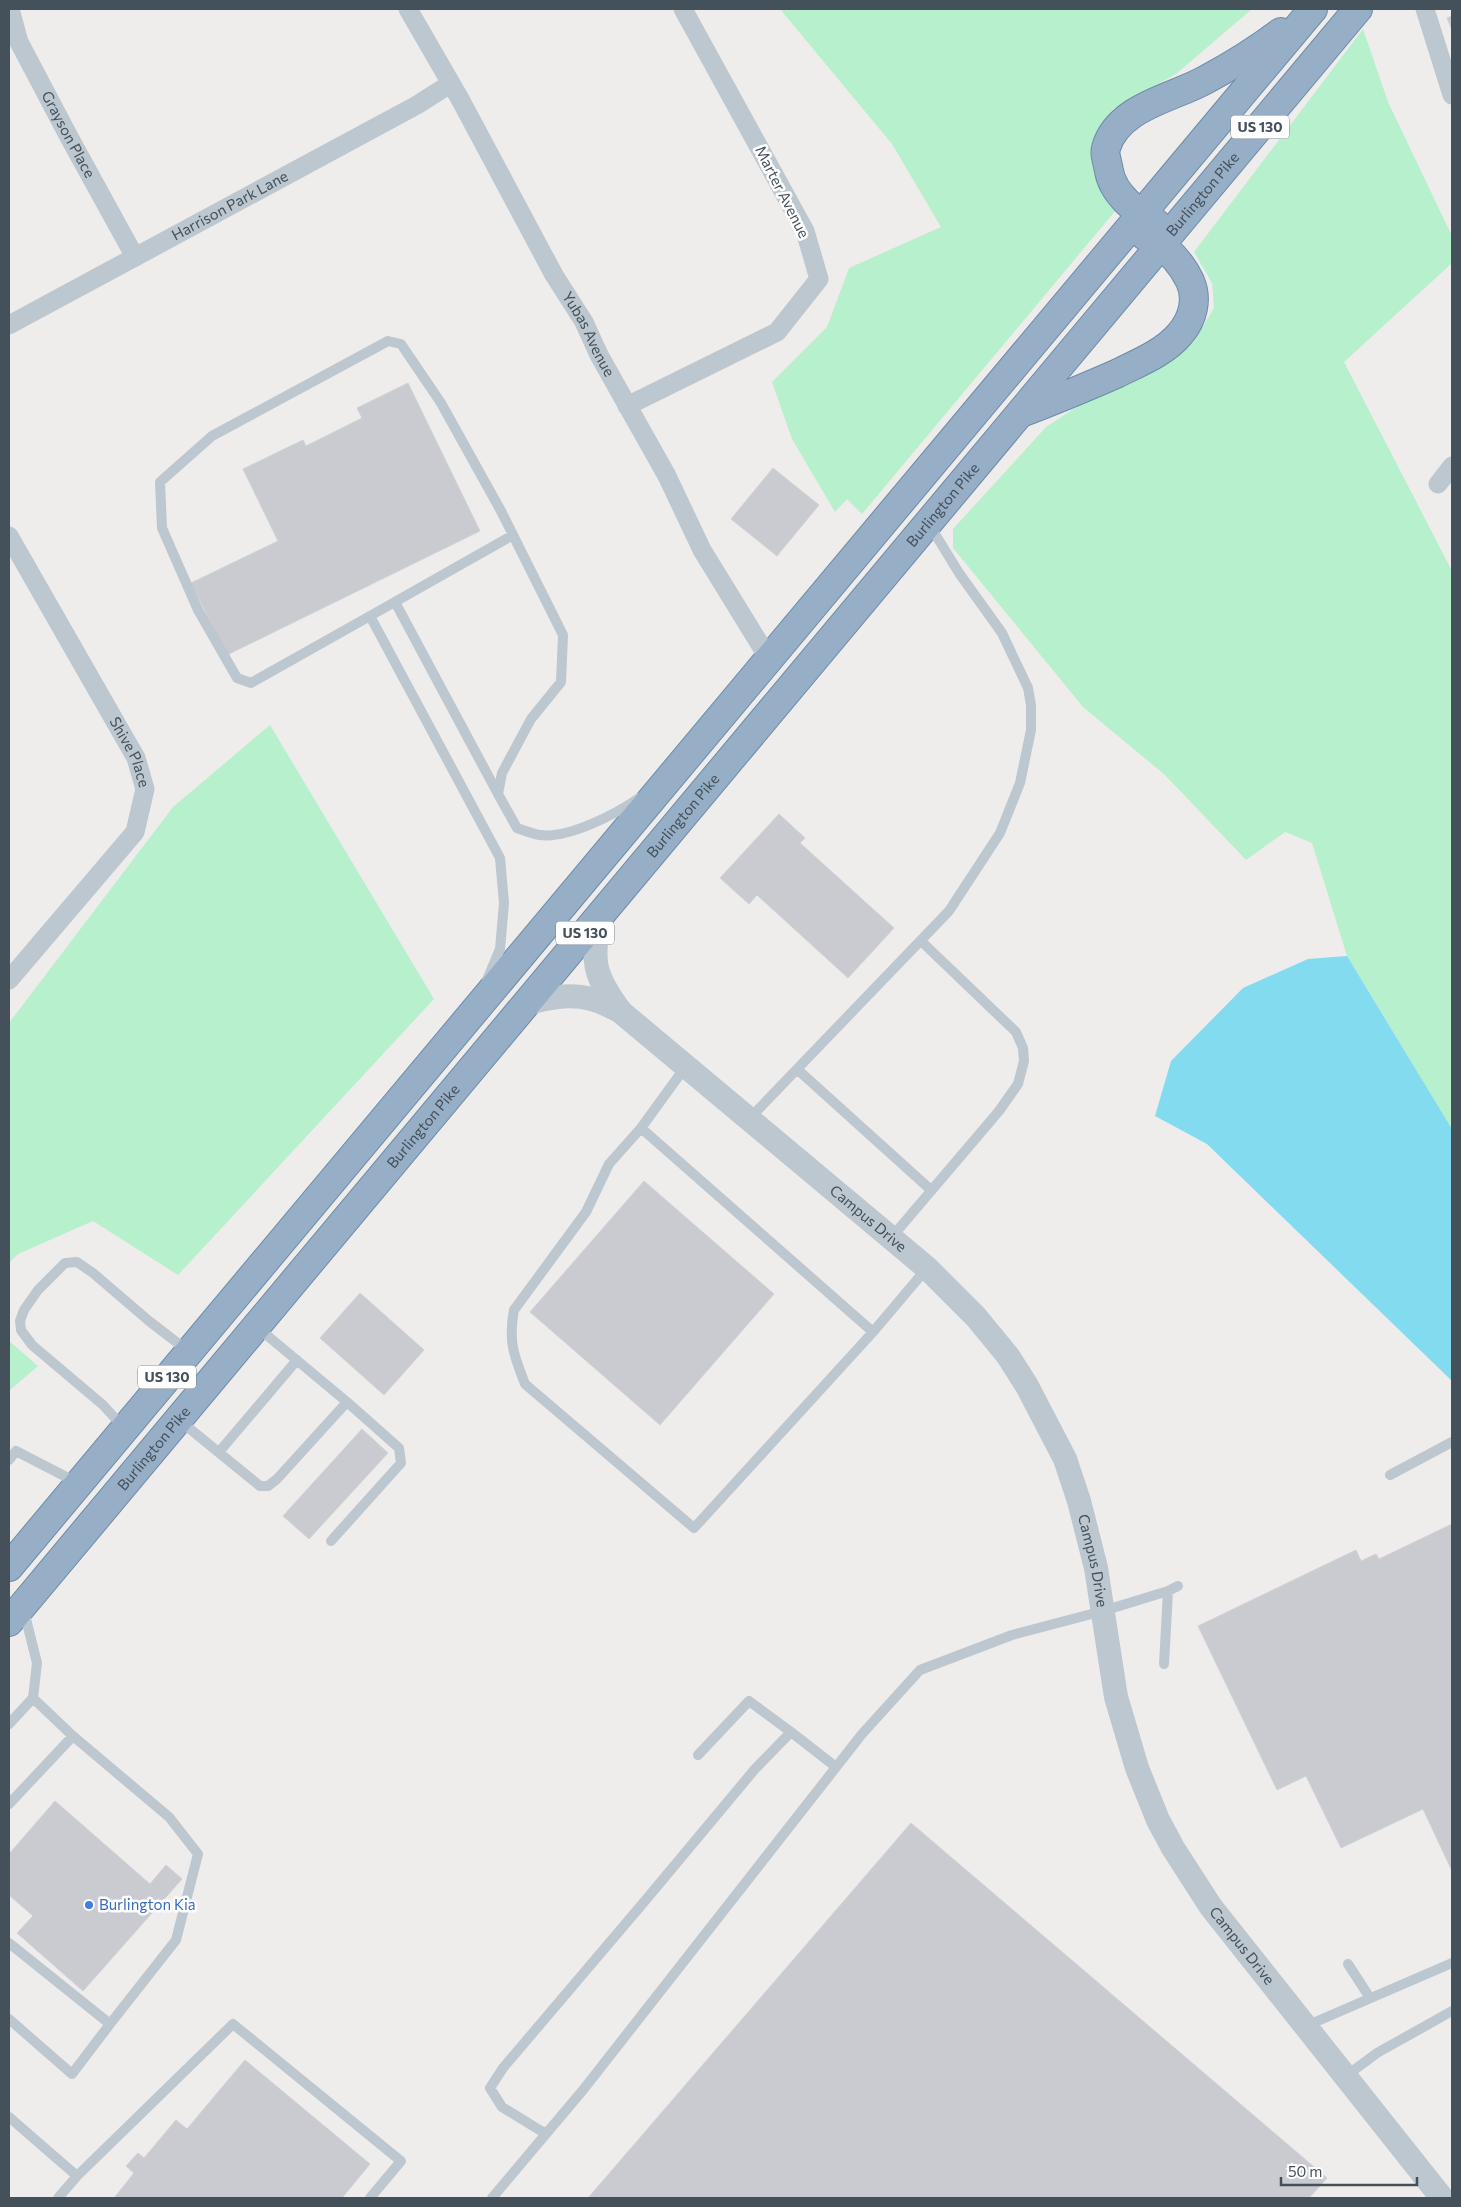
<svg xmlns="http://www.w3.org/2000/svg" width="1461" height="2207" viewBox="0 0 1461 2207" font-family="Commissioner,sans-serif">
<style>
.green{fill:#b7f0cc}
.water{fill:#82dbef}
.building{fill:#c9cbd1;stroke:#d0d2d8}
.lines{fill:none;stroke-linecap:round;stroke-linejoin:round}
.trunk-casing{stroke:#6c8ba9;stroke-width:30}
.service{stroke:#bcc7cf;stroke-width:10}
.minor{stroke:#bcc7cf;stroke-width:19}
.tertiary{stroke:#bcc7cf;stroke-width:24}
.trunk{stroke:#96aec6;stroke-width:28}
.shop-dot{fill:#3f7fe0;stroke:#fff;stroke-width:2}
.labels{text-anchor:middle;stroke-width:5;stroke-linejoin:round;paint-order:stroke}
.shield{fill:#fff;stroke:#7c848c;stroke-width:1}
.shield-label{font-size:14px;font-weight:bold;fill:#44505a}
.street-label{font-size:15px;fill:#44505a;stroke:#fff}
.shop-label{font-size:15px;fill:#366cbe;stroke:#fff;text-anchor:start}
</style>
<rect width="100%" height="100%" fill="#efecec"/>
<path class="green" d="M780 9H1252L1176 74 1113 109 1093 141 1096 174 1116 210 862 514 847 499 835 512 792 439 772 382 827 327 849 268 941 227 892 144Z
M1363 29 1388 102 1452 236V263L1344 362 1452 571V1129L1347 956 1312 843 1285 832 1246 860 1165 775 1083 707 953 548V529L1046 427 1084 402 1192 344 1214 308 1212 283 1194 252Z
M270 725 434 999 178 1275 93 1221 18 1254 9 1263V1023L173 807Z
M9 1341 38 1366 9 1391Z"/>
<path class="water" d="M1347 956 1452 1129V1381L1207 1144 1155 1116 1171 1061 1243 988 1308 959Z"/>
<path class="building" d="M1452 16V30L1447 18Z
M408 383 480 531 227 655 191 583 278 541 243 469 303 440 306 446 362 418 357 408Z
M773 468 819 505 777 556 731 519Z
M779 814 805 838 800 843 894 928 848 978 757 895 749 904 720 878Z
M644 1181 774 1294 660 1425 530 1312Z
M360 1293 424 1350 384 1395 320 1338Z
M362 1429 388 1453 309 1539 283 1516Z
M1452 1524V1871L1423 1809 1341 1848 1306 1776 1277 1790 1198 1626 1356 1550 1361 1561 1376 1554 1379 1559Z
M55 1801 150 1884 166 1865 182 1879 83 1991 17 1933 33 1916 9 1895V1854Z
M911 1823 1327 2178 1309 2198H588Z
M245 2060 370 2164 342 2198H114L134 2173 126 2166 138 2153 144 2158 176 2120 187 2129Z"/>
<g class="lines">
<defs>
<g id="trunk">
<path d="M1156 223C1137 213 1113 194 1109 171 1108 164 1104 154 1106 148 1118 106 1174 98 1207 79 1233 65 1257 50 1281 32"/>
<path d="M1021 413C1053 401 1084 388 1116 374 1138 363 1164 353 1180 334 1193 319 1198 299 1190 281 1180 260 1166 246 1145 236"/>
<path d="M9 1567 1313 9"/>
<path id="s6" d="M9 1622 1358 9"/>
</g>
</defs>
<use href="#trunk" class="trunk-casing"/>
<path class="service" d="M395 602 498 794
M370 616 513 535
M487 980 500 949 504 903 500 858 370 616 251 683 237 678 198 610 162 528 160 482 212 436 388 341 401 344 441 403 501 511 563 635 561 682 531 719 502 773 498 794 517 828C525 831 533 834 540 835 568 839 616 814 639 798
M686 1066 641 1128 873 1332 927 1268
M798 1070 931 1190
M749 1119 949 911 1000 833 1020 783 1031 730V705L1028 688 1002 633 959 573 929 524
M641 1128 609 1164 586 1212 514 1310C508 1341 514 1356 525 1384L694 1528 873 1332
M891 1238 999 1111 1018 1084 1024 1061 1023 1048 1016 1032 921 941
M257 1327 347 1402
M179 1420 260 1486H268L277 1479 347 1402 399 1448 401 1463 331 1541
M124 1428 103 1405 32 1345 21 1330 20 1321 24 1310 38 1290 65 1263 77 1262 93 1273 149 1321 188 1351
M219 1452 297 1360
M9 1460 16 1451 78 1483
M1390 1475 1452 1442
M1164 1664 1168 1591
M9 1724 33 1698
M698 1755 749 1701 791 1732
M9 1804 73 1736
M9 1943 110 2024 176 1940 198 1854 169 1817 73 1736 33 1698 37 1663 24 1611
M1348 1964 1370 1998
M9 2019 72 2074 110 2024
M1306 2026 1452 1963
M1346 2076 1377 2053 1452 2011
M9 2117 77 2176
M546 2134 502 2107 490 2088 503 2068 644 1902 755 1769 791 1732 836 1767
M58 2198 77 2176 233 2024 401 2161 370 2198
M492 2198 583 2090 862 1734 920 1670 1012 1635 1103 1611 1168 1591 1178 1586"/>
<g class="minor">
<path id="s1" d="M10 9 19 42 69 137 135 257"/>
<path id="s2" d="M408 9 460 99 554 275 584 322 599 355 667 476 702 550 769 659"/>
<path d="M1425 9 1452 95"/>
<path id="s3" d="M9 325 417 105 450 84"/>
<path d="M627 406 777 332 819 279 805 231 683 9"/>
<path d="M1438 484 1452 466"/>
<path id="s4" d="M9 536 136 758 145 789 135 832 9 980"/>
</g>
<g class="tertiary">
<path id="s5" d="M600 915C592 962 592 973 621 1012L927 1268 976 1317 1008 1356 1027 1386 1065 1459 1079 1501 1096 1568 1116 1697 1137 1768 1158 1820 1173 1848 1211 1907 1442 2198"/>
<path d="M525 1004C546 998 569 993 591 999 601 1001 611 1007 620 1011"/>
</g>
<use href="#trunk" class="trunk"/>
</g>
<circle class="shop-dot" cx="89" cy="1905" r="5"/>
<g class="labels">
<g class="shield">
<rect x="1231" y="115.5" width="58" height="23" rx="4"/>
<rect x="556" y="921.5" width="58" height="23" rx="4"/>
<rect x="138" y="1365.5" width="58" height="23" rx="4"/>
</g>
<g class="shield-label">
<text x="1260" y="132">US 130</text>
<text x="585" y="938">US 130</text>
<text x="167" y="1382">US 130</text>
</g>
<g class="street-label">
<text dy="5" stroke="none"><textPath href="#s1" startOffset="139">Grayson Place</textPath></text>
<text transform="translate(782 192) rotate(63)" y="5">Marter Avenue</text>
<text dy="5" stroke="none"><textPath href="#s6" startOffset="1861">Burlington Pike</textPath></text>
<text dy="5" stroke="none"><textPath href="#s3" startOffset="251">Harrison Park Lane</textPath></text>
<text dy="5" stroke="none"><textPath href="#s2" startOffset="372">Yubas Avenue</textPath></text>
<text dy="5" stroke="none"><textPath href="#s6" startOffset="1456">Burlington Pike</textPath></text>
<text dy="5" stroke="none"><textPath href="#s4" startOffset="248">Shive Place</textPath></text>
<text dy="5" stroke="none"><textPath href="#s6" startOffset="1051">Burlington Pike</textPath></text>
<text dy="5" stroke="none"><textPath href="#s6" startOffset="646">Burlington Pike</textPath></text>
<text dy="5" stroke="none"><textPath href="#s5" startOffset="426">Campus Drive</textPath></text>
<text dy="5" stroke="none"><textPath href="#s6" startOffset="226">Burlington Pike</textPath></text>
<text dy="5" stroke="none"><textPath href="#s5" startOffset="846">Campus Drive</textPath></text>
<text dy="5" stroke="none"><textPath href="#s5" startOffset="1266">Campus Drive</textPath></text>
</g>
<g class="shop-label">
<text x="99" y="1910">Burlington Kia</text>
</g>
</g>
<rect width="1461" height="2207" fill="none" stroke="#44505a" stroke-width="20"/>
<path d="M1281 2177v8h136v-8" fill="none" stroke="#44505a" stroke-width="2.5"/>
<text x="1288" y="2177" font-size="15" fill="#44505a" stroke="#ffffff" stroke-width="4" paint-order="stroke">50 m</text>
</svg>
